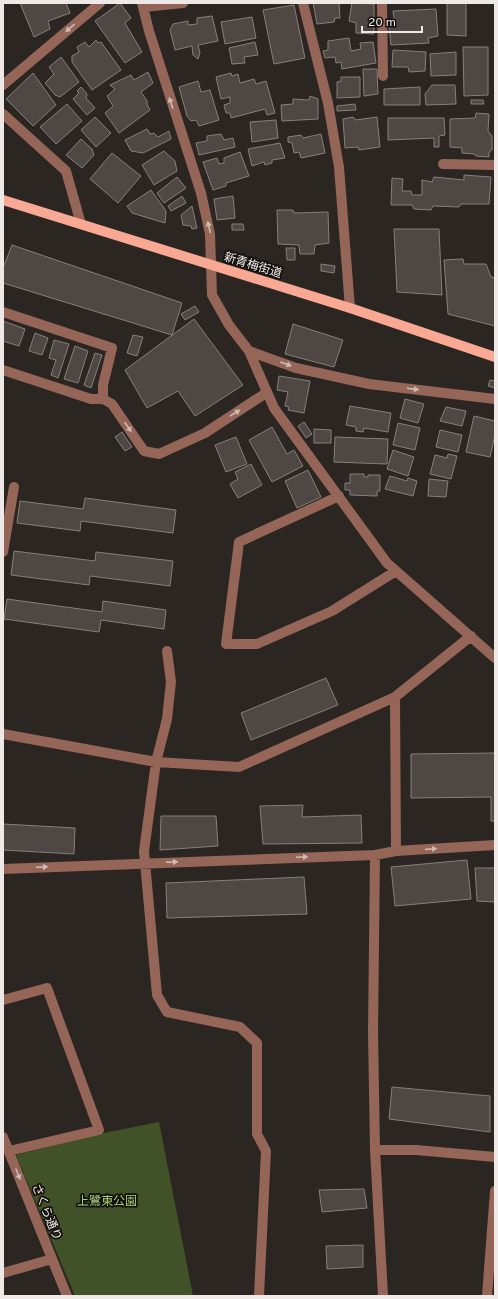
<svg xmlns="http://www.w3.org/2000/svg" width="498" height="1299" viewBox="0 0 498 1299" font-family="Overpass,'Noto Sans JP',sans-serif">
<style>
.green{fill:#415228}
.building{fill:#4e4743;stroke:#867f7a}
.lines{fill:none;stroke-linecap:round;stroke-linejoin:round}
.minor{stroke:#956558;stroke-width:10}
.major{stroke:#f8a893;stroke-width:10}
.oneway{fill:#cfbbb5}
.labels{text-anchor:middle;stroke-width:3.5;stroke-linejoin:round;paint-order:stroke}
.street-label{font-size:12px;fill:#eee9e7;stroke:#13100e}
.park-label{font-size:12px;fill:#abce79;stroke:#13100e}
</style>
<rect width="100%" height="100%" fill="#2c2622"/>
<path class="green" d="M159 1122 193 1296H75L16 1155 104 1133Z"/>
<path class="building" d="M20 3H66L70 13 48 21 50 29 34 37Z
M120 3 131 18 125 23 142 52 125 63 95 21Z
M313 3H339L340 18H335L334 22 317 24Z
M352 3 374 4V34L356 33V23L349 21Z
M447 3H466V36L447 35Z
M294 5 305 58 274 64 263 10Z
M436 9 438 36 428 38 429 43 391 45 389 26H395L393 11Z
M212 16 218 41 198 45 200 53 198 59 193 55 192 46 175 50 170 30 173 24 188 21V25L197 24V18Z
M252 17 256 38 225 44 221 22Z
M349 38 351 51 361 49 360 43 373 42 376 63 342 69 341 62 336 63 335 57 325 58 323 51 328 50V41Z
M96 40 98 43 101 42 121 70 92 90 72 62V56L79 52 77 47 85 42 89 47Z
M255 42 258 55 244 57 245 63 232 64 229 48Z
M463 47H488V95L464 96Z
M393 50 426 52 425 71 409 72 408 67H392Z
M456 52V75L431 76 430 54Z
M61 57 79 82 60 97 55 95 45 83 54 74 49 67Z
M363 69H377L378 94 364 96Z
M148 72 153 83 141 92 147 101V104L150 110 119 133 105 113 113 106 107 96 115 89 110 85 131 75 134 80Z
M33 73 56 105 33 126 6 99Z
M231 73 232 76 238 74 240 83 254 79 256 84 266 81 275 113 267 115 265 109 231 118 230 113H226L224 105 230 103V97L221 99 216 77Z
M341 77H360V97L337 98V82L341 81Z
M198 81 201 92 210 90 219 120 199 126 196 120 191 121 187 116 179 87Z
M432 85H455L456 104 426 105 425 94Z
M81 87 87 94 86 98 95 108 87 115 73 99 79 93 77 91Z
M420 87V105H384V89Z
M310 96 318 99V119L282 121 281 105 293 104V99L309 100Z
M471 100H483L484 104H471Z
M67 104 82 121 56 144 40 127Z
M355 104 356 110 337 111V106Z
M476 113 489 114 488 131 492 136V150L489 152V157L476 156 474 154 462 153V148L450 147V119L475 118Z
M95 117 111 133 96 147 81 130Z
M353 117 356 120 377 117 380 147 359 150 358 147 345 148 343 119Z
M388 118H444L445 135 439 136V147H434V138L388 140Z
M276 120 278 138 252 142 250 122Z
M147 129 150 134 154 133 158 137 169 131 171 139 143 153 131 151 125 140Z
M221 134 224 140 233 138 235 147 199 155 196 143 207 141V136Z
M321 134 325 153 301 158 299 152 294 153 292 143 288 142V137L301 135 303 138Z
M81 139 92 149 94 155 82 168 66 155Z
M280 143 285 158 272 160V163L265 165 264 162 252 166 248 149Z
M164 151 175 161 177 171 154 185 142 165Z
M240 152 249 176 226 183V186L213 190 203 162 217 158 219 164 224 163V158Z
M112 153 141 176 118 203 90 179Z
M464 175 491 177 489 204H461L459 207 433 206 431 210 414 209 412 205H391L392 178 403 179 402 191H411L412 195H422V180L432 182 434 177 464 180Z
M177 177 186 188 164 203 157 193Z
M151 190 166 211 165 223 132 213 127 206Z
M182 196 186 203 171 211 168 206Z
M233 196 235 218 217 220 214 199Z
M192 206 197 228 192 229 191 226 183 225 181 215Z
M277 210H293L294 213 328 212 329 243 315 245 314 254H300L299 245 278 244Z
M232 224H243L244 230H232Z
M394 229H439L442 295 397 292Z
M12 245 182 303 172 335 3 283V268Z
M286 248H295V260H287Z
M463 259 464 264H486L491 277 495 278V326L448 314 444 260Z
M321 264 335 266 334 273 321 271Z
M195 306 199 312 185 320 181 314Z
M194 319 243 385 195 416 178 391 147 408 125 370Z
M3 321 25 329 19 346 3 341Z
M293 324 343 340 334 367 285 354Z
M35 333 48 338 42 355 29 351Z
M133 335 143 337 137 356 127 353Z
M54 340 69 344 58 378 51 375 56 360 49 358Z
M75 346 88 351 78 383 64 379Z
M95 353 102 355 91 388 84 385Z
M279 376 310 381 304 413 288 410 289 407 285 406 288 392 277 390Z
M490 380 495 381V388L488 386Z
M405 399 424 404 418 423 400 418Z
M350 406 391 413 388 432 364 428 363 432 356 431V427L346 425Z
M446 407 466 411 462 426 440 421Z
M474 416 495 421V435L490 457 466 452Z
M304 422 312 434 306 438 298 426Z
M398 423 420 428 415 450 393 445Z
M272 427 287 454 294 450 303 466 272 482 249 440Z
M314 429 331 430V443H314Z
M440 430 462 435 458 452 436 447Z
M122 432 132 447 125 451 115 437Z
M236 437 247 464 226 472 215 445Z
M335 437 388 439 387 464 334 462Z
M393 450 414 457 408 476 387 469Z
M448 454 457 456 451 479 430 474 435 455 447 458Z
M251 464 262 485 238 498 230 484 238 479 235 472Z
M308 470 321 497 297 508 285 481Z
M350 474H364V477H368V475H380V491H377V496L350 495V490H345V483H350Z
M390 476 407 481 408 478 417 481 413 496 385 489Z
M429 479 448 481 446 497 428 496Z
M85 498 176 510 173 533 81 521 80 531 17 523 20 501 83 509Z
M14 551 95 561 96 552 173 561 170 586 90 576 89 585 11 575Z
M7 599 102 612 103 601 166 610 164 629 101 620 99 632 4 619Z
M326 678 338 705 251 740 241 713Z
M495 753V821H491V797L411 798V754Z
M303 805 302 817 361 815 362 843 263 844 260 806Z
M161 816H216L218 846 160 850Z
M3 824 75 828 74 854 3 850Z
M467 860 471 899 395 906 391 867Z
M475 868H495V902L477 901Z
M304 877 307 914 167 918 166 883Z
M392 1087 490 1096V1132L389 1119Z
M364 1189 367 1208 322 1212 319 1190Z
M363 1245V1267L327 1269 326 1246Z"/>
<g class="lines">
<path class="minor" d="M142 3 149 31 201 193 210 234 212 295 229 325 249 351 274 408 387 563 495 658
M303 3 328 103 339 167 350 308
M382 3 383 76
M144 7 183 3
M3 85 100 3
M3 114 66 171 81 224
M443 164 495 165
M3 312 112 348 103 385V399H91L3 370
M249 351 296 368 369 384 495 399
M103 399 112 404 144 451 159 454 205 433 266 393
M339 496 239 542 226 644H257L332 611 396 571
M3 552 14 487
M167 651 171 682 167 719 156 762 144 851 157 995 167 1012 240 1027 257 1043V1134L266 1151 259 1296
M395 697 396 851
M3 734 156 762 239 767 395 697 471 636
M375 855 373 1032 375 1150 383 1296
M3 869 375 855 396 851 495 845
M3 1000 47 988 99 1130 9 1151
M3 1137 67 1296
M375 1150H416L495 1157
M3 1273 52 1259
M487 1296 495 1191"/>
<path class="major" d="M3 200 350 308 495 357"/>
</g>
<defs><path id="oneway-solid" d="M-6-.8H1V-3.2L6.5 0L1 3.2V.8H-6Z"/></defs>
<g class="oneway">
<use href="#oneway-solid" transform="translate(70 28) rotate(140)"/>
<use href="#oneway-solid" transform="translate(171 103) rotate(-108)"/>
<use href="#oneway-solid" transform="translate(209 227) rotate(-103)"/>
<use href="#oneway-solid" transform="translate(286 364) rotate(20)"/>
<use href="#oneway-solid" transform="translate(413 389) rotate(7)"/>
<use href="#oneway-solid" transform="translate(235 413) rotate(-32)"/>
<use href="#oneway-solid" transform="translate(128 427) rotate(55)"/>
<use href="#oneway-solid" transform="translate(431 849) rotate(-4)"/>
<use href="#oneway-solid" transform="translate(302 857) rotate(-2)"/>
<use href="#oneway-solid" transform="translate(172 862) rotate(-2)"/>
<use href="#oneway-solid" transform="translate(42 867) rotate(-2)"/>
<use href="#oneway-solid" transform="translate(18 1174) rotate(68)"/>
</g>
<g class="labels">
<g class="street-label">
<text transform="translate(253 265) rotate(17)" y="4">新青梅街道</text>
<text transform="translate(47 1212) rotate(68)" y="4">さくら通り</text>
</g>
<g class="park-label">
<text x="107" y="1205">上鷺東公園</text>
</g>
</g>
<rect width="498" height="1299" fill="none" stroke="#eee9e7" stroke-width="8"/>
<path d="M362 26v6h60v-6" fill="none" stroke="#eee9e7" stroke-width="2"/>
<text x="368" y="26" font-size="12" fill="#eee9e7" stroke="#13100e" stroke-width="3" paint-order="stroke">20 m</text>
</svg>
